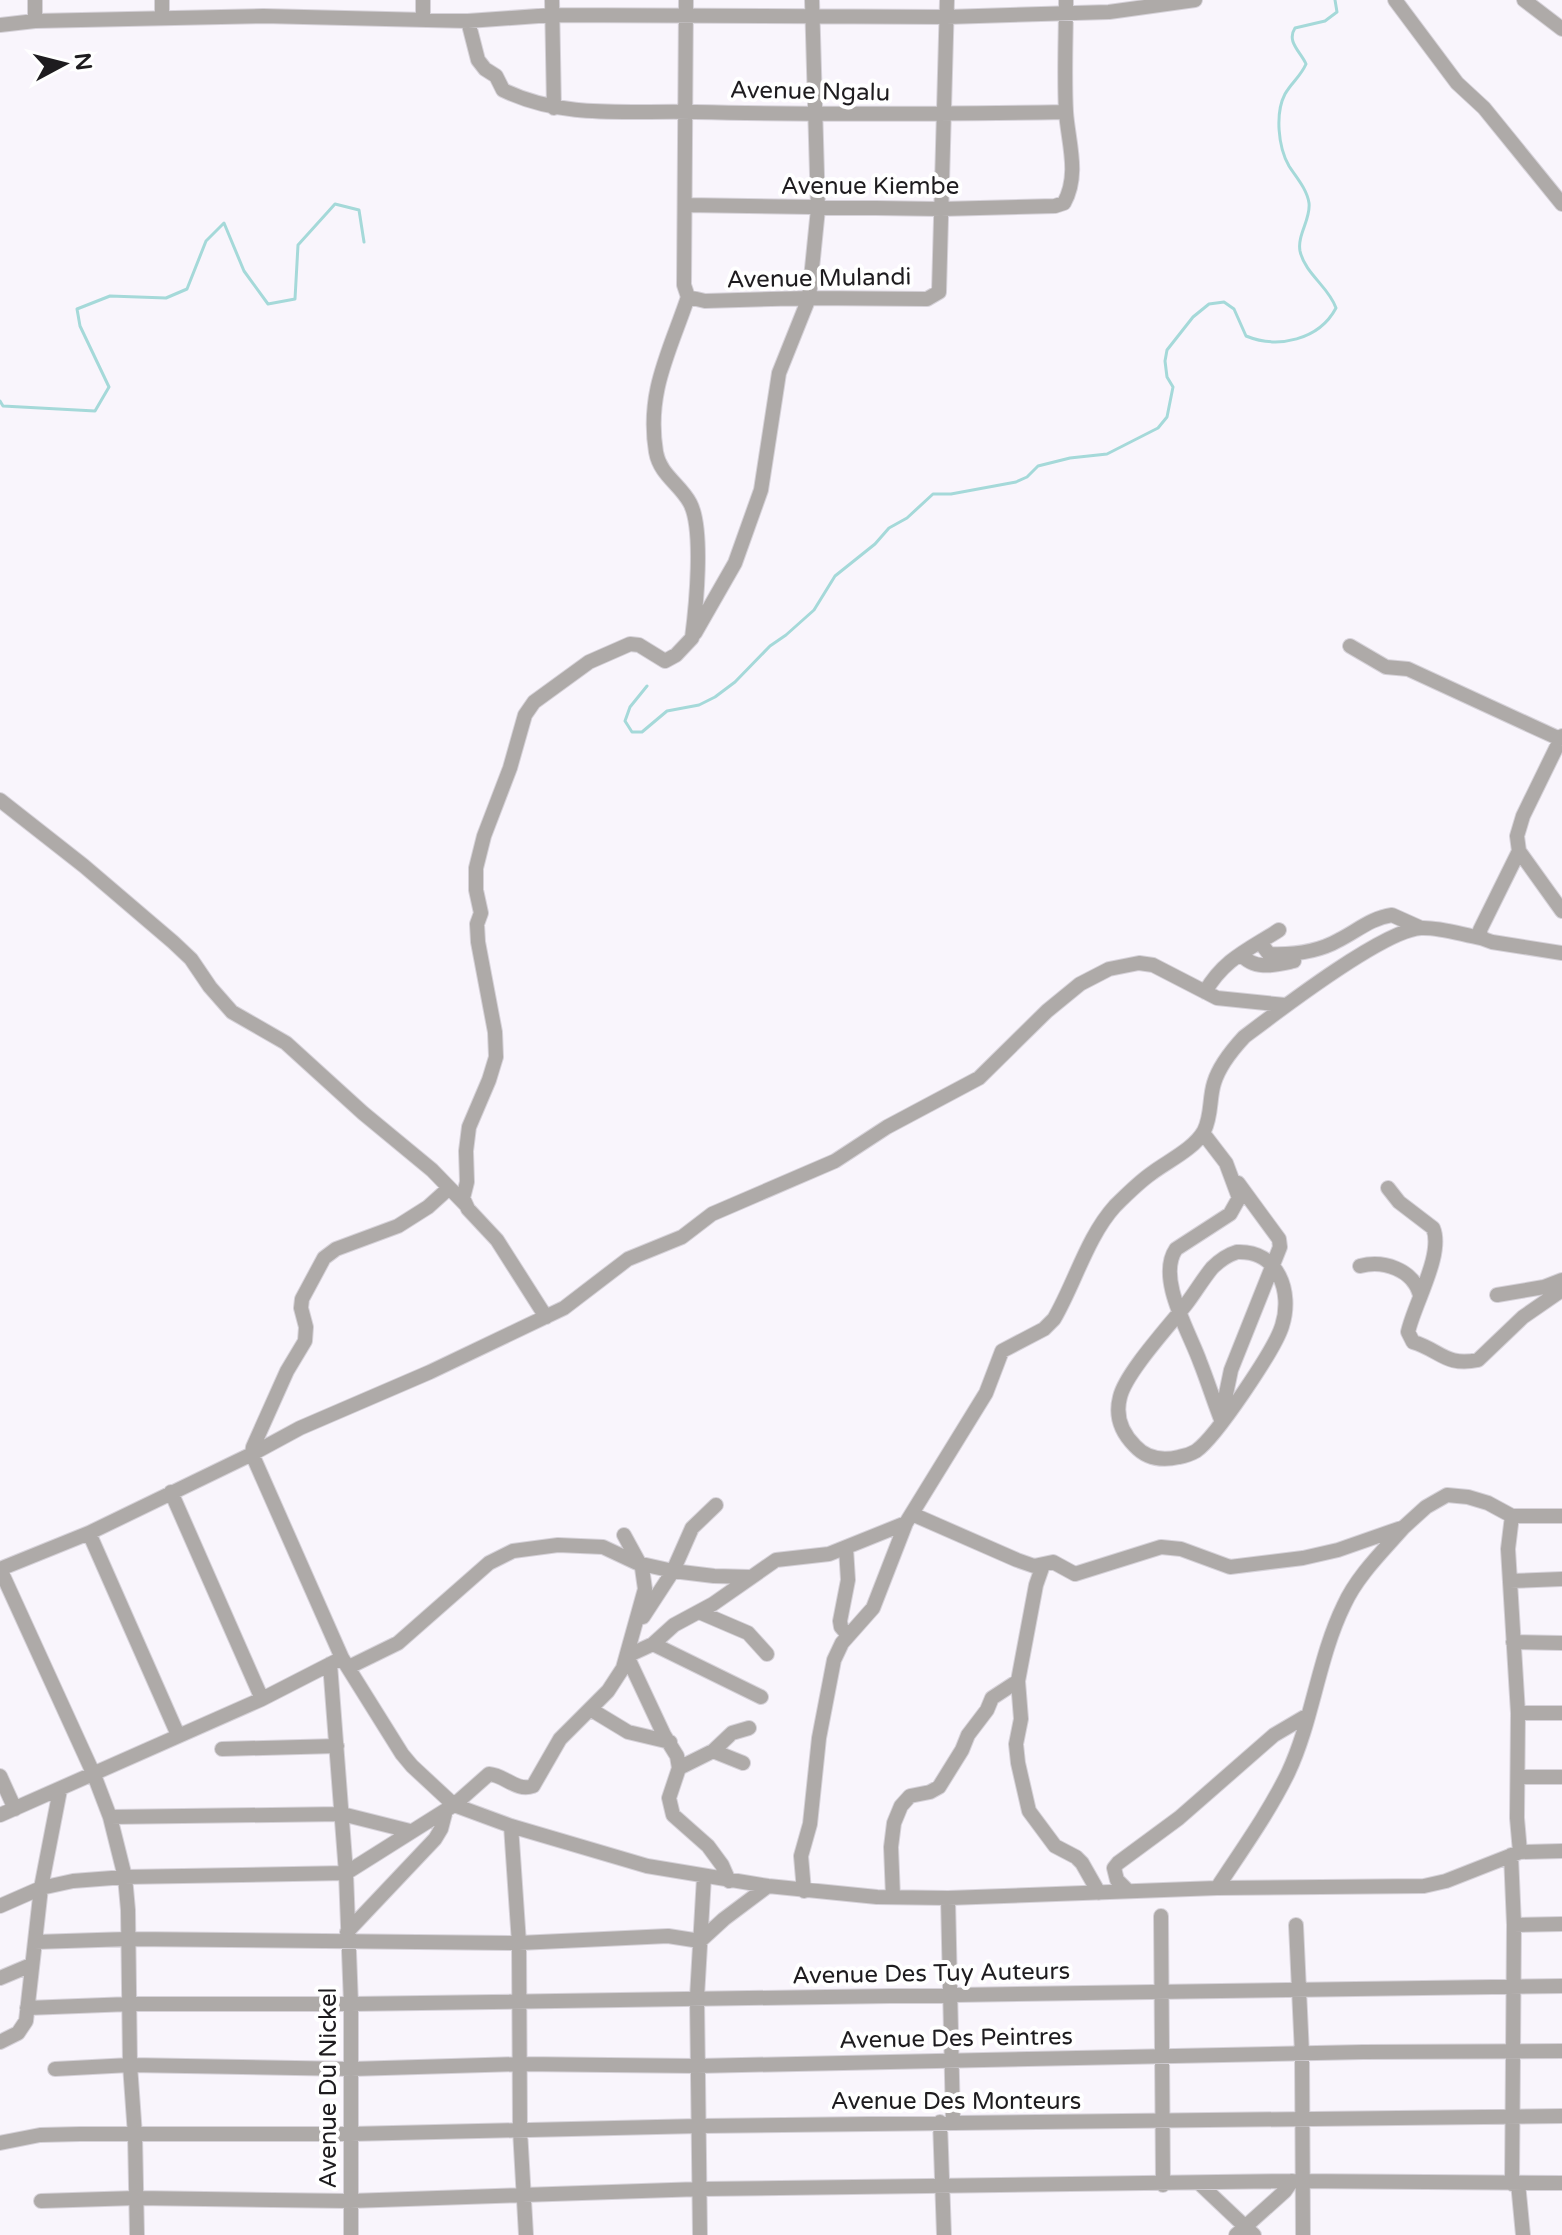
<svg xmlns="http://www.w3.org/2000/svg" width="1562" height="2235" viewBox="0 0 1562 2235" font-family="'Varela Round',sans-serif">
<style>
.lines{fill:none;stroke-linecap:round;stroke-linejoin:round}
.stream{stroke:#a5d9d9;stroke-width:3}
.minor-casing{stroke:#d6d2d9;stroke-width:16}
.minor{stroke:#aeaaa8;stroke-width:14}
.labels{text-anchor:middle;stroke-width:8;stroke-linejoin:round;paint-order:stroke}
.street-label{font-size:24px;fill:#1e1c1f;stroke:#fff}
</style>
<rect width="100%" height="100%" fill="#f9f5fc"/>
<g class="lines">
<path class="stream" d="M0 401 3 406 95 411 109 387 80 326 77 309 110 296 166 298 187 289 206 241 224 223 244 271 268 304 295 299 298 245 335 204 359 210 364 242
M647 686 630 707 625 721 632 732H642L667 711 699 705 715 697 735 682 770 646 786 635 814 610 835 576 875 544 889 528 907 518 933 494H951L1016 482 1027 477 1038 466 1070 458 1107 454 1158 428 1167 417 1173 387 1167 377 1165 361 1167 350 1193 317 1209 304 1224 302 1234 309 1246 336C1278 349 1319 340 1336 308 1329 287 1305 274 1300 251 1297 235 1311 219 1309 203 1307 189 1296 177 1289 166 1278 147 1275 113 1285 94 1291 83 1301 76 1306 64 1301 52 1286 42 1295 28L1325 21 1337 12 1335 0"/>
<defs>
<path id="minor" d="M35 0V21
M423 0V20
M552 0 554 108
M686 0 684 285 688 297 705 301 809 298 927 299 939 292 947 0
M1395 0 1457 83 1484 108 1562 204
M1524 0 1562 29
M162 18V0
M468 21 478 60 485 69 496 76 503 90C565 120 629 110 695 112 819 115 942 114 1066 112
M0 25 35 21 263 16 468 21 552 15 947 17 1109 12 1195 0
M685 205 941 209 1055 206 1064 203C1080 174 1068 142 1066 112 1064 75 1066 37 1066 0
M695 633 735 563 761 490 779 373 809 298 818 209 812 0
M1350 646 1386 667 1408 669 1560 739
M1562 736 1523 816 1517 836 1519 851 1480 930 1481 938 1492 942 1562 953
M0 800 84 866 173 942 191 959 210 987 232 1012 286 1043 363 1113 432 1170 465 1204
M1519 851 1562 911
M1260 942 1269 954C1294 955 1318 952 1339 940 1357 931 1371 918 1392 915L1421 928
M1241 954C1254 971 1275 965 1294 961
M1205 992C1224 959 1248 950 1279 930
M1203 1133 1226 1163 1239 1198 1230 1214 1176 1249C1156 1278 1190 1333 1200 1362 1208 1382 1214 1402 1222 1422
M1388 1188 1399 1202 1433 1228C1444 1254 1414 1304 1408 1332L1413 1342C1440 1350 1446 1367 1478 1360L1523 1317 1562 1290
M1237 1252C1278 1250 1293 1292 1282 1326 1275 1349 1216 1437 1196 1451 1191 1454 1185 1456 1179 1457 1162 1461 1147 1459 1135 1446 1121 1432 1115 1416 1120 1397 1126 1372 1171 1324 1187 1303 1196 1291 1203 1279 1212 1268 1219 1261 1227 1255 1237 1252Z
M1360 1266C1383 1260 1413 1269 1420 1295
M1497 1295 1544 1287 1562 1280
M546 1317 497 1240 468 1209 463 1198 467 1182 466 1151 469 1127 489 1080 496 1057 495 1032 478 942 477 924 481 913 476 890V868L484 836 510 768 525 715 534 702 589 662 630 644 639 645 665 661 676 655 692 638C696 608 704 529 690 503 680 484 660 475 656 452 646 392 670 351 688 297
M1221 1418 1231 1370 1280 1247 1279 1239 1238 1183
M171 1492 262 1699
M912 1514 1017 1560 1034 1566 1053 1562 1075 1574 1161 1547 1181 1549 1230 1567 1303 1558 1338 1550 1404 1527 1426 1507 1447 1495 1468 1497 1488 1503 1512 1516H1562
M1512 1516 1508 1549 1518 1713 1517 1818 1520 1852
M89 1533 178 1735
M846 1548 848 1580 840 1621 841 1627 848 1635
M1043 1565 1036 1585 1018 1681 1021 1719 1016 1744 1018 1763 1029 1811 1055 1846 1076 1857 1082 1863 1099 1893
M0 1569 89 1533 252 1454 300 1428 430 1372 564 1308 628 1259 682 1237 712 1214 835 1161 887 1127 979 1078 1047 1011 1080 984 1109 969 1139 963 1153 965 1217 998 1285 1005
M0 1569 94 1775 110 1817 342 1814 410 1831
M1510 1581 1562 1579
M699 1612 748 1633 767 1654
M643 1617 673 1571 692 1528 716 1505
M1513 1642 1562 1643
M653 1644 761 1697
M627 1656 653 1644 674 1625 713 1604 776 1560 829 1554 906 1523
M627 1656 664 1735 677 1756 679 1768 669 1798 673 1815 708 1846 722 1865 729 1881
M342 1658 252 1454 253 1447 287 1371 305 1341 306 1327 301 1308 302 1299 324 1258 336 1249 398 1226 428 1207 448 1189
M330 1664 346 1873 351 2004V2235
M349 1667 398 1643 489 1563 513 1551 558 1545 603 1547 637 1563 673 1571 714 1576 751 1577
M590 1709 628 1732 670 1742
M1518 1713H1562
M222 1749 337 1746
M713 1751 743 1763
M679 1768 713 1751 732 1733 749 1728
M0 1776 15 1809
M1518 1777H1562
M0 1815 262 1699 342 1658 402 1754 412 1766 454 1805 511 1826 647 1866 768 1886 877 1897 948 1898 1217 1888 1424 1886 1446 1881 1520 1852 1562 1851
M110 1817 125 1877 128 1910 130 2065 135 2135 137 2235
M511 1826 519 1943 520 2130 526 2235
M1511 1855 1514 1925 1512 2184
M1217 1888C1241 1851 1268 1814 1288 1773 1313 1720 1318 1658 1344 1605 1357 1576 1383 1551 1404 1527
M804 1891 801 1856 810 1824 819 1738 834 1660 842 1643 873 1608 906 1523 986 1393 1002 1351 1044 1329 1054 1319C1075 1283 1087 1237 1115 1206 1126 1195 1139 1182 1152 1173 1168 1161 1194 1149 1204 1131 1212 1115 1209 1099 1214 1083 1219 1066 1232 1050 1244 1037 1277 1012 1383 930 1421 928 1440 927 1463 935 1481 938
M1128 1891 1117 1880 1114 1868 1118 1863 1179 1818 1274 1735 1308 1715
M893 1897 891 1847 894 1823 901 1806 910 1796 930 1792 939 1787 962 1750 968 1735 987 1710 992 1698 1018 1681
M948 1898 953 2122
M0 1906 41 1888 73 1881 125 1877 346 1873 454 1805 489 1774C505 1775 516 1792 533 1786L560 1739 608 1691 623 1668 645 1589 642 1568 624 1535
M1161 1916 1163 2185
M1296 1925 1302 2054 1303 2235
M1514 1925 1562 1924
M347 1932 435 1839 441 1829 446 1810
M35 1942 129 1939 519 1943 668 1936 700 1941 724 1919 768 1886
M0 1978 31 1965
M27 2008 130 2004H351L1562 1986
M0 2042 18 2033 26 2021 41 1888 60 1790
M55 2069 130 2065 351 2069 521 2064 697 2066 1363 2052 1562 2051
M940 2122 944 2235
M0 2143 40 2135 80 2134H350L699 2126 1562 2116
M1518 2183 1523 2235
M1200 2184 1254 2235
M41 2201 136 2198 350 2201 701 2189 1292 2181 1562 2183
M700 2235 697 1997 704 1877
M1236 2235 1285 2191 1292 2181"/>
</defs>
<use href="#minor" class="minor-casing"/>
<use href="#minor" class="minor"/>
</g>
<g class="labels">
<g class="street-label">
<text transform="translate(810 91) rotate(1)" y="8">Avenue Ngalu</text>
<text x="870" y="194">Avenue Kiembe</text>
<text transform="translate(819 278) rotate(-1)" y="8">Avenue Mulandi</text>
<text transform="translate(931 1973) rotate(-1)" y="8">Avenue Des Tuy Auteurs</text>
<text transform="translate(956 2038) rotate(-1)" y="8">Avenue Des Peintres</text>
<text transform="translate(328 2088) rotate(-90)" y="8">Avenue Du Nickel</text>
<text x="956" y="2109">Avenue Des Monteurs</text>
</g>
</g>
<g transform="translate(64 64) rotate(83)" stroke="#ffffff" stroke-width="6" paint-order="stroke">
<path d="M0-6L14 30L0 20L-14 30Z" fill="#1e1c1f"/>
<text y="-12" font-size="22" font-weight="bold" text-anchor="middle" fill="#1e1c1f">N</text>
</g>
</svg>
